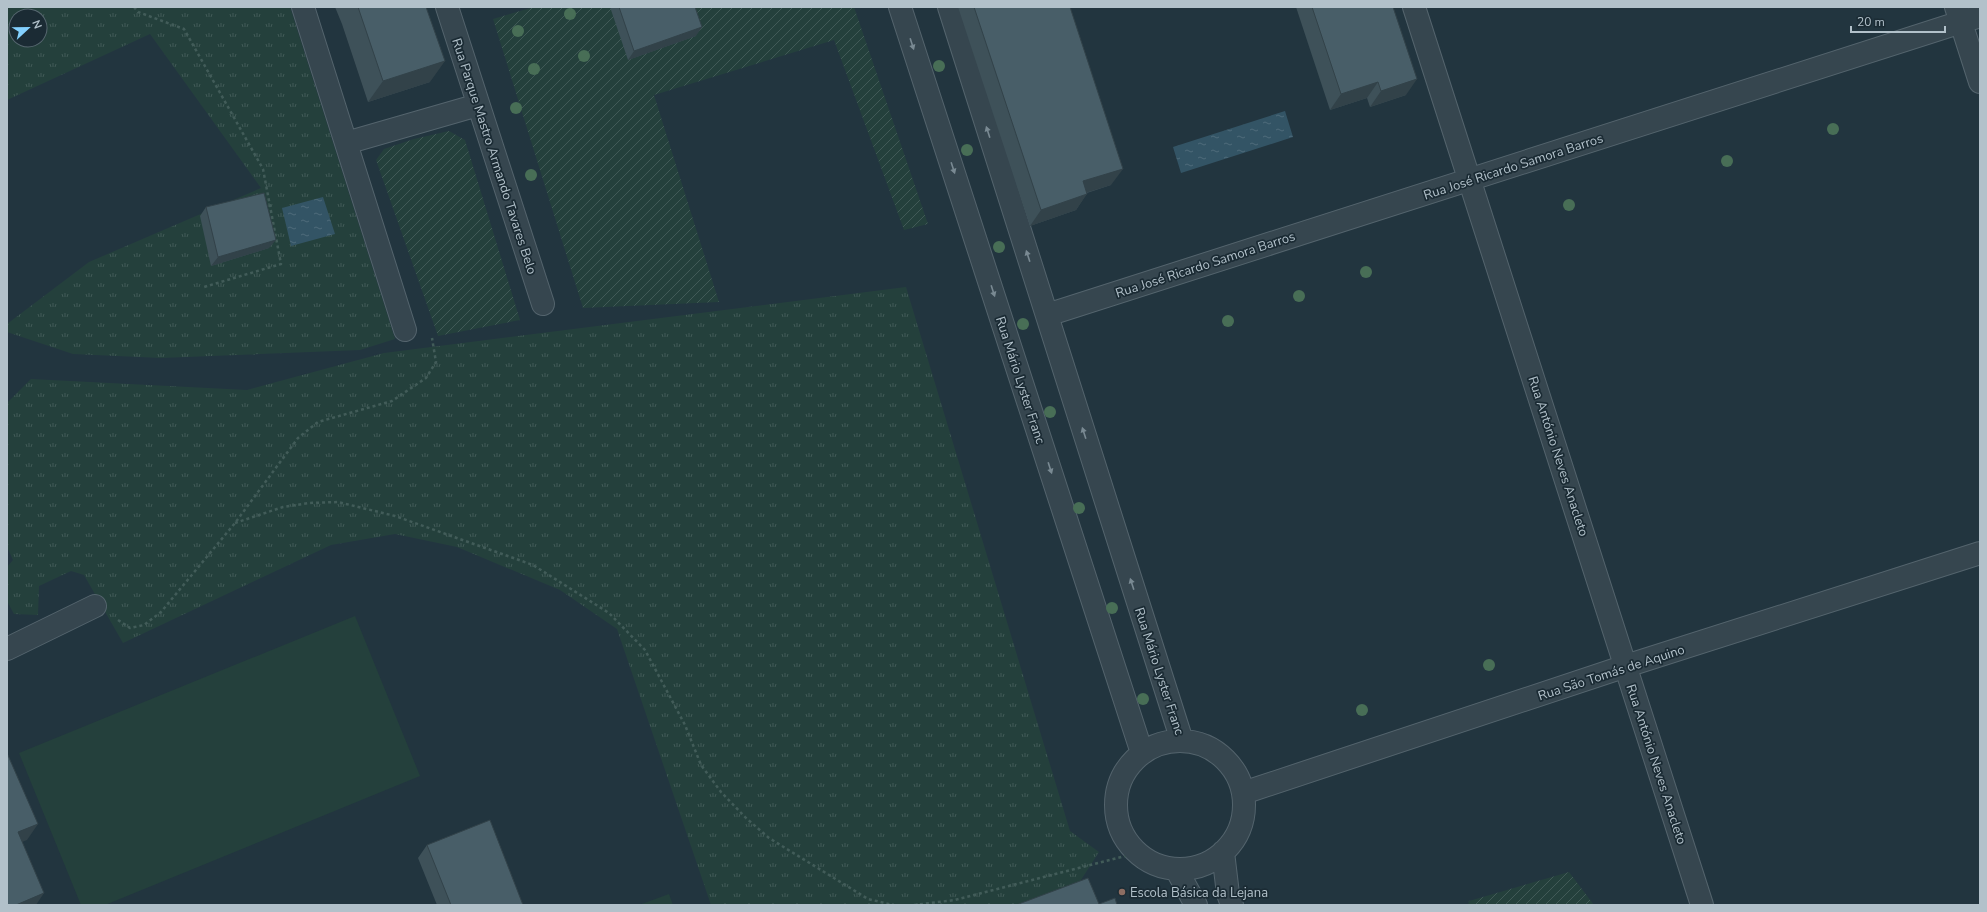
<svg xmlns="http://www.w3.org/2000/svg" width="1987" height="912" viewBox="0 0 1987 912" font-family="'Nunito Sans',sans-serif">
<style>
.grass{fill:url(#grass-tufts);fill-rule:evenodd}
.park{fill:#24403c}
.garden{fill:url(#garden-furrows)}
.water{fill:url(#water-ripples)}
.lines{fill:none;stroke-linecap:round;stroke-linejoin:round}
.minor-casing{stroke:#54646d;stroke-width:24}
.path{stroke:#425c59;stroke-width:2.5;stroke-dasharray:3 3;stroke-linecap:butt}
.minor{stroke:#36464f;stroke-width:22}
.tree{fill:#486e56}
.wall{fill:#3e5159}
.shaded-wall{fill:#324249}
.building{fill:#485e68;stroke:#324249}
.oneway{fill:#7a8a93}
.education-dot{fill:#8d6e63;stroke:#1b2b34;stroke-width:1.5}
.labels{text-anchor:middle;stroke-width:3.5;stroke-linejoin:round;paint-order:stroke}
.street-label{font-size:13px;fill:#b2c1ca;stroke:#1b2b34}
.poi-label{font-size:13px;fill:#b2c1ca;stroke:#1b2b34;text-anchor:start}
</style>
<defs>
<pattern id="grass-tufts" width="24" height="20" patternUnits="userSpaceOnUse"><rect width="24" height="20" fill="#24403c"/><path d="M3 7l-1-3M5 7V3M7 7l1-3M15 17l-1-3M17 17v-4M19 17l1-3" fill="none" stroke="#415a57"/></pattern>
<pattern id="garden-furrows" width="10" height="10" patternUnits="userSpaceOnUse"><rect width="10" height="10" fill="#24403c"/><path d="M-1 1l2-2M0 10L10 0M9 11l2-2" fill="none" stroke="#415a57"/></pattern>
<pattern id="water-ripples" width="26" height="14" patternUnits="userSpaceOnUse"><rect width="26" height="14" fill="#335465"/><path d="M2 4q2-2 4 0t4 0M15 11q2-2 4 0t4 0" fill="none" stroke="#4e6b7a"/></pattern>
</defs>
<rect width="100%" height="100%" fill="#22353f"/>
<path class="grass" d="M7 7H290L395 339 360 350 161 358 73 354 7 332V324L89 262 261 188 150 34 7 100ZM16 16H40V40H16Z
M906 287 1070 831 1099 852 1079 883 1019 905H711L617 629 560 590 457 547 395 534 331 545 123 643 84 575 71 571 39 586 38 615 14 614 7 601V567L13 560 7 547V403L31 379 247 390 384 353Z"/>
<path class="park" d="M355 616 420 776 105 905H81L19 753Z
M669 894 673 905H639Z"/>
<path class="garden" d="M534 7H854L928 224 904 230 834 40 654 95 719 302 583 308 493 19Z
M449 131 465 140 520 320 438 336 376 160 384 149 414 139Z
M1569 872 1594 905H1468L1469 901Z"/>
<path class="water" d="M1285 111 1293 137 1181 173 1173 147Z
M323 197 335 234 291 246 282 208Z"/>
<g class="lines">
<defs>
<path id="minor" d="M303 7 405 330
M447 7 543 304
M900 7 1142 753
M949 7 1182 741
M1414 7 1702 905
M1956 7 1980 82
M346 143 478 105
M1047 315 1980 16
M7 649 95 606
M1116 805a64 64 0 1 1 128 0a64 64 0 1 1-128 0Z
M1243 793 1626 666 1980 553
M1223 852 1228 894 1232 905
M1176 869 1196 905"/>
</defs>
<use href="#minor" class="minor-casing"/>
<path class="path" d="M134 7 138 12 184 29 263 169 281 264 204 287
M235 523 283 507 309 503 338 502 395 516 533 565 609 613 645 650 685 725 701 765 721 792 746 818 769 838 868 899 893 905
M118 620 130 628 144 625 161 612 235 523 298 438 318 422 392 401 426 378 436 362 432 338
M914 905 955 900 1137 853"/>
<use href="#minor" class="minor"/>
</g>
<g class="tree">
<circle cx="570" cy="14" r="6"/>
<circle cx="518" cy="31" r="6"/>
<circle cx="584" cy="56" r="6"/>
<circle cx="939" cy="66" r="6"/>
<circle cx="534" cy="69" r="6"/>
<circle cx="516" cy="108" r="6"/>
<circle cx="1833" cy="129" r="6"/>
<circle cx="967" cy="150" r="6"/>
<circle cx="1727" cy="161" r="6"/>
<circle cx="531" cy="175" r="6"/>
<circle cx="1569" cy="205" r="6"/>
<circle cx="999" cy="247" r="6"/>
<circle cx="1366" cy="272" r="6"/>
<circle cx="1299" cy="296" r="6"/>
<circle cx="1228" cy="321" r="6"/>
<circle cx="1023" cy="324" r="6"/>
<circle cx="1050" cy="412" r="6"/>
<circle cx="1079" cy="508" r="6"/>
<circle cx="1112" cy="608" r="6"/>
<circle cx="1489" cy="665" r="6"/>
<circle cx="1143" cy="699" r="6"/>
<circle cx="1362" cy="710" r="6"/>
</g>
<path class="wall" d="M335 7H426L430 82 368 102 342 24Z
M610 7H695L696 36 628 60Z
M958 7H1070L1111 185 1087 193 1076 210 1030 226Z
M1296 7H1393L1406 95 1370 107 1367 98 1330 110Z
M206 207 269 248 211 266 200 216Z
M427 845 523 905H437L418 858Z"/>
<path class="shaded-wall" d="M702 27 696 36 628 60 634 51Z
M445 61 430 82 368 102 383 81Z
M1417 79 1406 95 1370 107 1381 91Z
M1378 82 1367 98 1330 110 1341 94Z
M1123 169 1111 185 1072 197 1083 181Z
M1087 194 1076 210 1030 226 1041 210Z
M276 240 269 248 211 266 218 257Z
M38 824 27 840 7 848 18 832Z
M44 893 36 905H16Z"/>
<path class="building" d="M358 7H426L445 61 383 81Z
M619 7H695L702 27 634 51Z
M974 7H1070L1123 169 1083 181 1087 194 1041 210Z
M1312 7H1393L1417 79 1381 91 1378 82 1341 94Z
M264 193 276 240 218 257 206 207Z
M7 753 38 824 18 832 44 893 16 905H7Z
M490 820 523 905H451L427 845Z
M1088 878 1099 904 1115 898 1117 905H1016Z"/>
<defs><path id="oneway-solid" d="M-6-.8H1V-3.2L6.5 0L1 3.2V.8H-6Z"/></defs>
<g class="oneway">
<use href="#oneway-solid" transform="translate(912 44) rotate(72)"/>
<use href="#oneway-solid" transform="translate(988 132) rotate(-108)"/>
<use href="#oneway-solid" transform="translate(953 168) rotate(72)"/>
<use href="#oneway-solid" transform="translate(1028 256) rotate(-108)"/>
<use href="#oneway-solid" transform="translate(993 291) rotate(72)"/>
<use href="#oneway-solid" transform="translate(1084 433) rotate(-108)"/>
<use href="#oneway-solid" transform="translate(1050 468) rotate(72)"/>
<use href="#oneway-solid" transform="translate(1132 584) rotate(-108)"/>
</g>
<circle class="education-dot" cx="1122" cy="892" r="4"/>
<g class="labels">
<g class="street-label">
<text transform="translate(495 156) rotate(72)" y="5">Rua Parque Mastro Armando Tavares Belo</text>
<text transform="translate(1513 166) rotate(-18)" y="5">Rua José Ricardo Samora Barros</text>
<text transform="translate(1205 264) rotate(-18)" y="5">Rua José Ricardo Samora Barros</text>
<text transform="translate(1021 380) rotate(72)" y="5">Rua Mário Lyster Franc</text>
<text transform="translate(1559 456) rotate(72)" y="5">Rua António Neves Anacleto</text>
<text transform="translate(1160 671) rotate(72)" y="5">Rua Mário Lyster Franc</text>
<text transform="translate(1611 672) rotate(-18)" y="5">Rua São Tomás de Aquino</text>
<text transform="translate(1657 764) rotate(72)" y="5">Rua António Neves Anacleto</text>
</g>
<g class="poi-label">
<text x="1130" y="897">Escola Básica da Lejana</text>
</g>
</g>
<rect width="1987" height="912" fill="none" stroke="#b2c1ca" stroke-width="16"/>
<g transform="translate(28 28) rotate(68)"><circle r="19" fill="#1b2b34" stroke="#576770"/>
<path d="M0-3L7 15L0 10L-7 15Z" fill="#83d0fe"/>
<text y="-6" font-size="11" font-weight="bold" text-anchor="middle" fill="#b2c1ca">N</text>
</g>
<path d="M1851 26v6h94v-6" fill="none" stroke="#b2c1ca" stroke-width="2"/>
<text x="1857" y="26" font-size="12" fill="#b2c1ca" stroke="#1b2b34" stroke-width="3" paint-order="stroke">20 m</text>
</svg>
